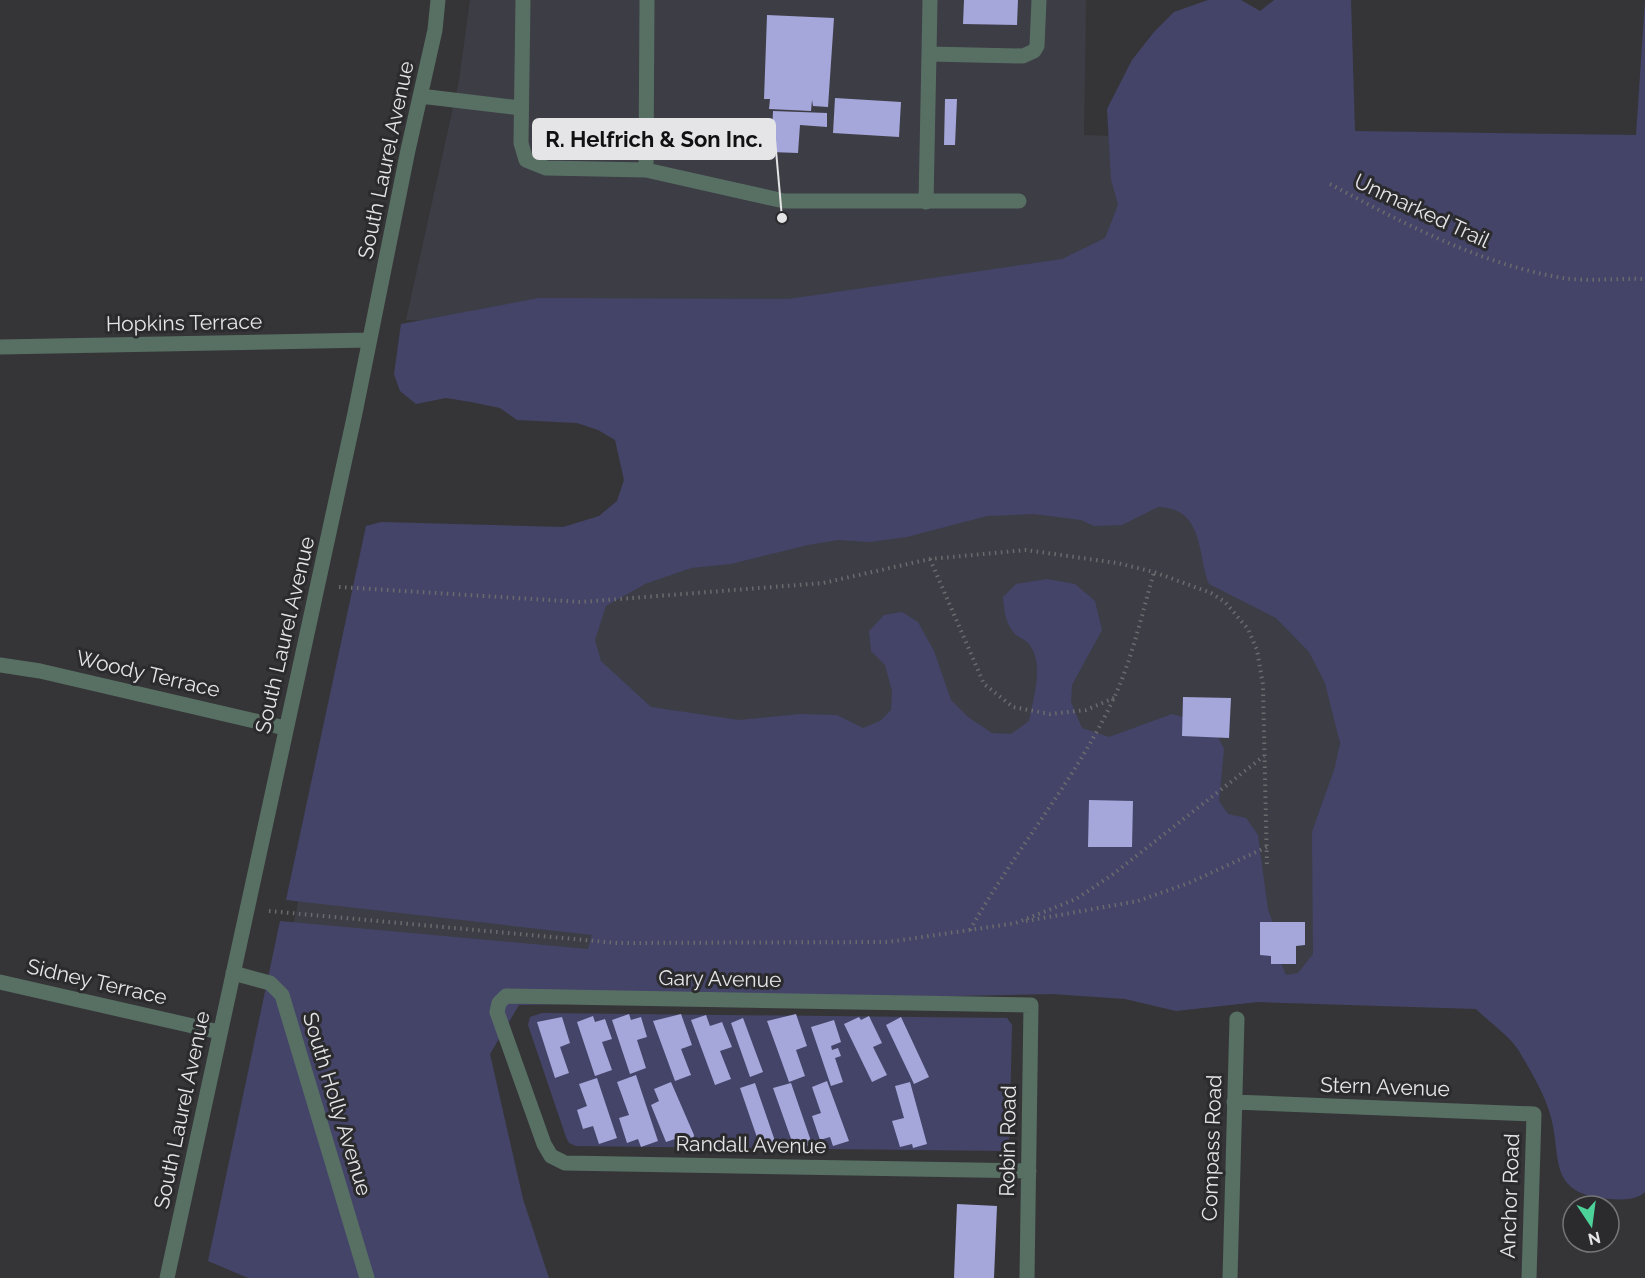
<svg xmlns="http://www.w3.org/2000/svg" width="1645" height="1278" viewBox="0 0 1645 1278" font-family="Raleway,sans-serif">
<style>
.built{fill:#3d3d46}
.green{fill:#444469;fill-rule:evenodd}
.building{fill:#a5a6da}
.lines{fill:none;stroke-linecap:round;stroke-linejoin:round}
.path{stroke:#6b6b6e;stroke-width:4;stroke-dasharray:1.5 4.5;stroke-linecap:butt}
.minor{stroke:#587063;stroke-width:15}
.labels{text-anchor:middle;stroke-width:6;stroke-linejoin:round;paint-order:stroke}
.street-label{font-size:21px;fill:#e5e5e7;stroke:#2b2b2e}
.leader{fill:none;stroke:#e5e5e7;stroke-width:2}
.callout-dot{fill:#e5e5e7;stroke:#2b2b2e;stroke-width:2}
.callout{fill:#e5e5e7;stroke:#e5e5e7;stroke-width:2}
.callout-label{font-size:22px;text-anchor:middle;font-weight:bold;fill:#111}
</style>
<rect width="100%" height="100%" fill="#353538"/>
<path class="built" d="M470 0H1086L1084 135 1138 137 1133 330 406 320 459 81Z
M634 334 1344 528 1334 984 286 960 373 542 631 551Z"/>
<path class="green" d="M1208 0H1241L1260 11 1274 0H1351L1355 131 1636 135 1645 0V1192C1637 1200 1621 1200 1610 1199 1545 1194 1563 1157 1550 1114 1544 1093 1530 1070 1519 1051 1510 1036 1489 1022 1476 1009L1258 1002 1176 1011 1125 999 1052 994 519 1005 490 1054 523 1199 549 1278H248L208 1261 280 921 588 949 592 935 286 900 366 526 381 522 563 527 599 516 617 501 624 480 615 440 598 430 577 423 517 420 500 408 471 402 446 398 416 404 400 391 394 374 401 324 539 298 788 299 1062 259 1105 238 1118 205 1111 179 1107 109 1132 60 1154 32 1174 12ZM1158 507C1204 508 1197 553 1209 584L1276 618 1309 652 1325 683 1340 743 1335 767 1312 832 1313 954 1298 973 1286 975 1279 958 1281 943 1268 910 1258 835 1246 818 1228 814 1219 801 1224 749 1212 725 1172 714 1109 737 1082 728 1071 702 1072 685 1102 630 1095 601 1075 584 1047 579 1016 584 1003 597C1004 610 1005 622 1014 633 1017 637 1025 639 1029 644 1045 664 1033 699 1029 721L1011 734 992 733 968 717 951 700 934 651 918 622 902 612 884 615 869 631 871 651 885 665 892 691 891 710 880 721 863 728 837 715 800 714 739 720 651 707 601 661 595 640 606 606 645 584 691 568 731 564 808 545 838 540 870 542 907 537 987 516 1034 514 1081 520 1094 526 1122 525Z
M542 1013 1007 1018 1012 1025 1009 1151 576 1146 569 1143 566 1137 528 1025 530 1017Z"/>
<path class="building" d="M964 0H1018L1017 25 963 24Z
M767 15 834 18 828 107 813 106 812 100 811 111 769 109 770 99H764Z
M835 98 901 102 899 137 833 133Z
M945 99H957L955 145H944Z
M773 111 827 113V127L800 125 798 153 771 152Z
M1183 697 1231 698 1229 738 1182 736Z
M1089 800 1133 801 1132 847H1088Z
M1260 922H1305V945L1296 946V964H1271V956L1260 955Z
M629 1014 631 1020 641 1017 647 1037 637 1040 646 1068 630 1074 612 1020Z
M681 1014 692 1045 681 1049 691 1075 675 1081 653 1021Z
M796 1014 807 1046 796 1050 805 1076 789 1082 767 1021Z
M706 1015 710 1026 722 1022 732 1047 720 1051 731 1079 715 1085 691 1020Z
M593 1016 595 1022 605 1019 612 1039 602 1042 612 1070 595 1076 577 1022Z
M869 1016 882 1043 873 1047 887 1075 872 1082 844 1024 859 1017 861 1020Z
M562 1017 570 1043 560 1047 569 1073 555 1078 537 1022Z
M901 1017 929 1077 914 1084 886 1025Z
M743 1018 763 1072 750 1077 731 1023Z
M834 1020 841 1042 831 1046 832 1050 838 1048 841 1056 835 1058 843 1082 831 1086 811 1027Z
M636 1075 658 1141 641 1147 638 1139 627 1143 619 1118 629 1115 617 1082Z
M597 1078 617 1138 599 1144 593 1126 583 1129 577 1110 587 1106 579 1084Z
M827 1081 849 1141 833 1146 830 1137 820 1140 812 1116 821 1113 812 1087Z
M671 1082 694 1135 693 1140 678 1146 675 1139 666 1142 651 1105 659 1101 654 1089Z
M910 1082 927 1144 913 1148 912 1144 900 1147 892 1121 904 1118 895 1086Z
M755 1083 776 1144 761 1149 740 1088Z
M791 1083 812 1144 795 1150 773 1088Z
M957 1204 997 1206 994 1278H954Z"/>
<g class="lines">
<path class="path" d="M1330 184C1403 223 1479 264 1563 278 1589 282 1618 278 1645 279
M930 559 984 684 1013 707 1050 714 1086 710 1114 698
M339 587 581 602 823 583 930 559 1026 550 1117 563 1154 572 1211 593 1225 602 1248 629 1257 650 1263 685 1267 868
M269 911 617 943 888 942 970 930 1016 923 1076 899 1112 875 1264 756
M1026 921 1138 901 1189 883 1267 847
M970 930C1014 851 1075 781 1114 698 1132 659 1142 614 1154 572"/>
<path class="minor" d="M523 0 521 143 526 160 546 168 646 170 647 0
M930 0 929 54 1023 56 1034 51 1037 46 1039 0
M420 96 521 108
M646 170 784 201H1019
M926 202 929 54
M0 347 369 340
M0 665 40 671 285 728
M233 973 270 983 282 995 367 1278
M0 982 219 1032
M1234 1102 1534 1114 1529 1278
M167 1278 355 413 408 150 435 30 438 0
M1027 1278 1031 1005 506 996 499 1003 497 1012 544 1144 551 1156 565 1163 1029 1171
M1230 1278 1237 1019"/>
</g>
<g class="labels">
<g class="street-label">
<text transform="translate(386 160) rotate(-78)" y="7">South Laurel Avenue</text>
<text transform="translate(1422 211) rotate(25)" y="7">Unmarked Trail</text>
<text transform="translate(184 323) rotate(-1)" y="7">Hopkins Terrace</text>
<text transform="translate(285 635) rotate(-77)" y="7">South Laurel Avenue</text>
<text transform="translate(148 674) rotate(13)" y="7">Woody Terrace</text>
<text transform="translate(720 979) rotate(1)" y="7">Gary Avenue</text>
<text transform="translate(97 982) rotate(13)" y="7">Sidney Terrace</text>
<text transform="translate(1385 1087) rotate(2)" y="7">Stern Avenue</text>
<text transform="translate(337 1104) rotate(73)" y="7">South Holly Avenue</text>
<text transform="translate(182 1110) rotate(-78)" y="7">South Laurel Avenue</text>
<text transform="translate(1008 1141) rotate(-89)" y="7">Robin Road</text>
<text transform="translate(751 1145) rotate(1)" y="7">Randall Avenue</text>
<text transform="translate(1212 1148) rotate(-88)" y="7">Compass Road</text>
<text transform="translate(1510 1196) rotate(-88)" y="7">Anchor Road</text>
</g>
</g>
<path class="leader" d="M782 218L775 139"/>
<circle class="callout-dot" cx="782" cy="218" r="6"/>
<rect class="callout" x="533" y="119" width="242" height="40" rx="6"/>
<g class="callout-label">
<text x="654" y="147">R. Helfrich &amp; Son Inc.</text>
</g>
<g transform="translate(1591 1224) rotate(167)"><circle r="28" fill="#2b2b2e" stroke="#757578" stroke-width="1.5"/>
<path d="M0-4.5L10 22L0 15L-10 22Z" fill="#4dd39a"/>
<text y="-9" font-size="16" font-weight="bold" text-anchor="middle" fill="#e5e5e7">N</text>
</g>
</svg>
